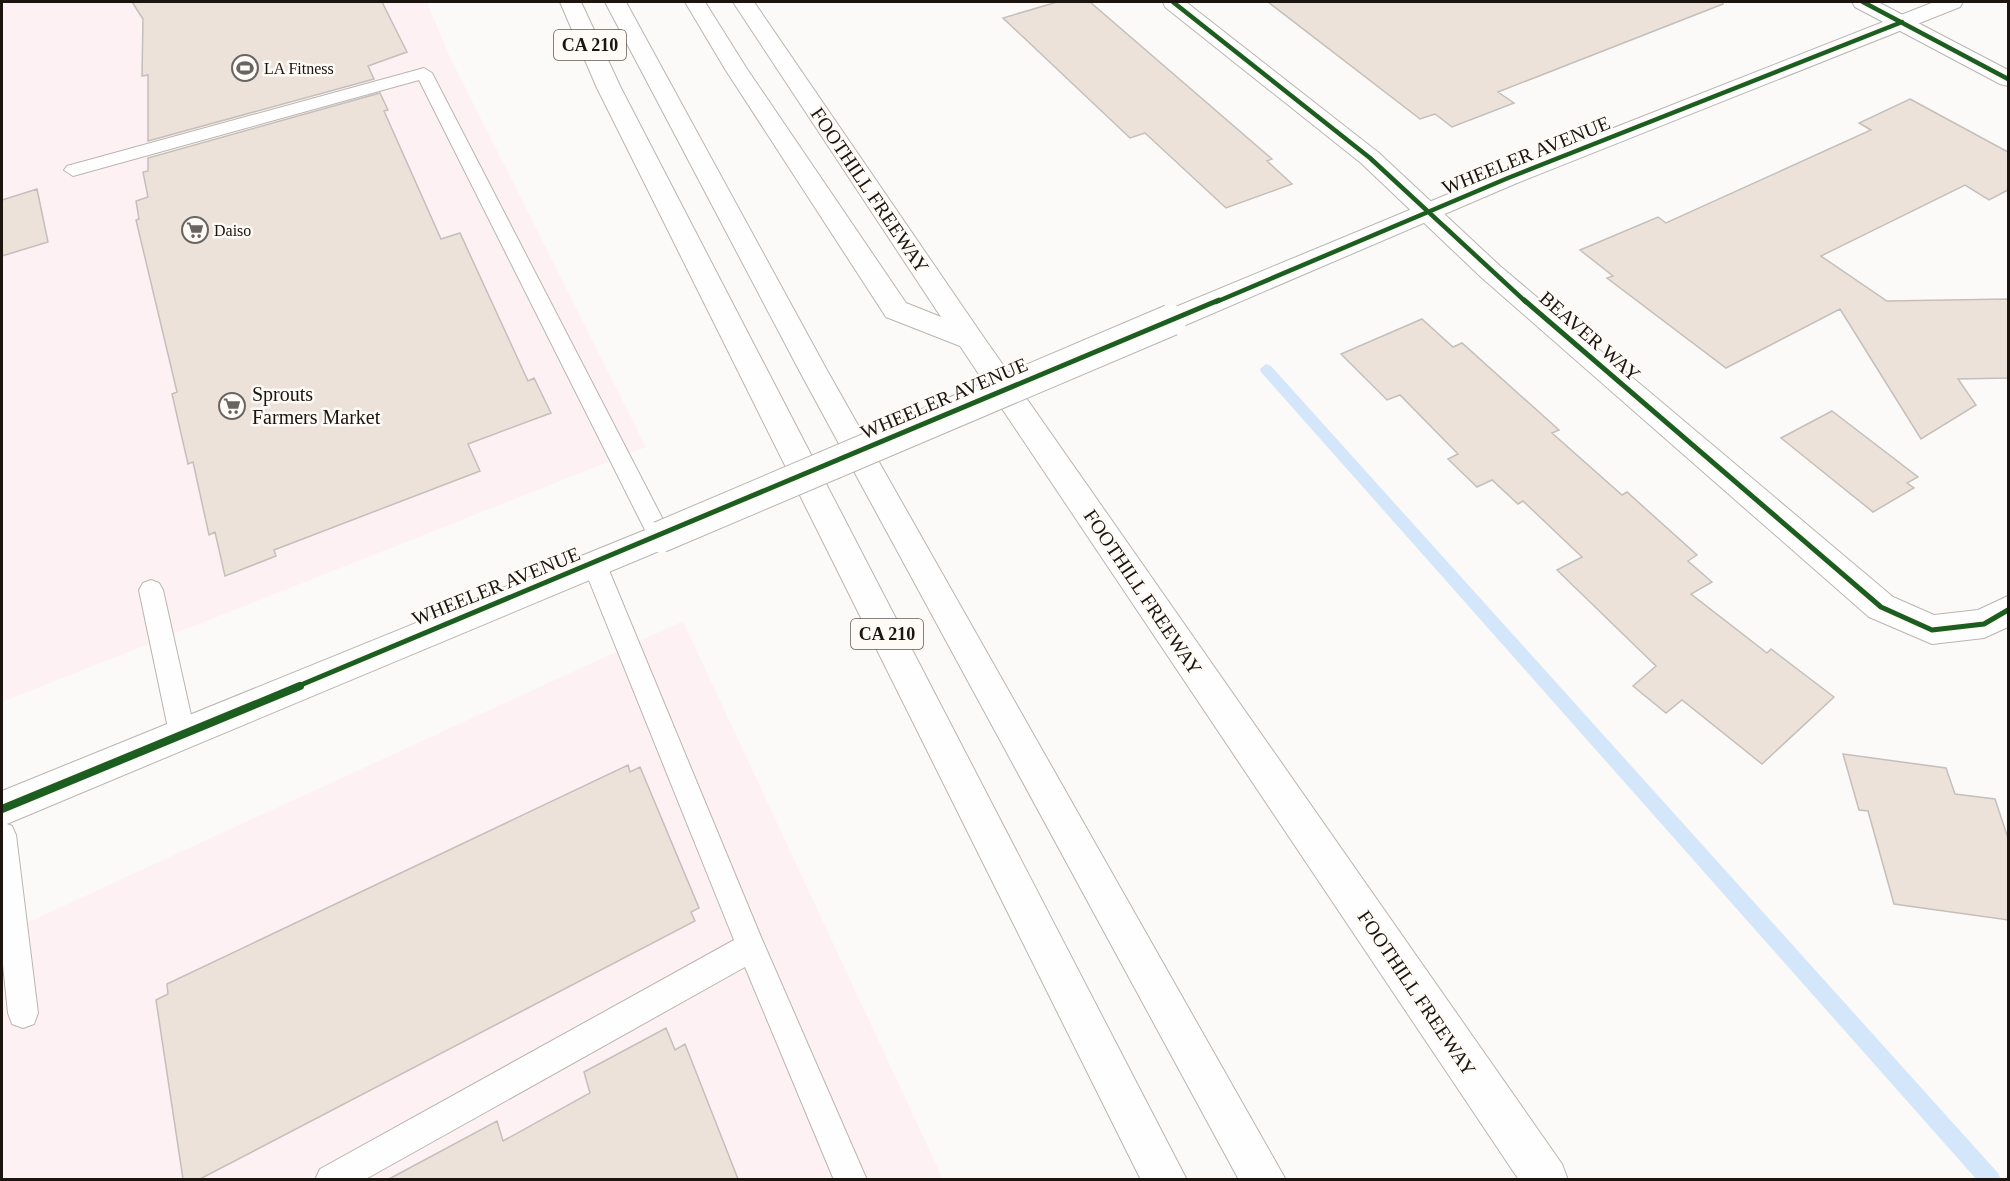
<svg xmlns="http://www.w3.org/2000/svg" width="2010" height="1181" viewBox="0 0 2010 1181" font-family="Georgia,serif">
<style>
.commercial{fill:#fef1f4}
.lines{fill:none;stroke-linecap:round;stroke-linejoin:round}
.stream{fill:#d4e6f9;fill-rule:evenodd}
.building{fill:#ece2da;stroke:#c4bfba;stroke-width:1.5}
.lane-casing{stroke:#b9b5b0;stroke-width:2}
.street-casing{stroke:#b9b5b0;stroke-width:2}
.secondary-casing{stroke:#b9b5b0;stroke-width:2}
.primary-casing{stroke:#b9b5b0;stroke-width:2}
.highway-casing{stroke:#b9b5b0;stroke-width:2}
.lane{fill:#fffefe;fill-rule:evenodd}
.street{fill:#fffefe;fill-rule:evenodd}
.secondary{fill:#fffefe;fill-rule:evenodd}
.primary{fill:#fffefe;fill-rule:evenodd}
.highway{fill:#fffefe;fill-rule:evenodd}
.secondary-bridge-casing{stroke:#b9b5b0;stroke-width:33;stroke-linecap:butt}
.secondary-bridge{stroke:#fffefe;stroke-width:31}
.cycleway-far2-casing{stroke:#fefaf6;stroke-width:8}
.cycleway-far1-casing{stroke:#fefaf6;stroke-width:9}
.cycleway-casing{stroke:#fefaf6;stroke-width:11}
.cycleway-far2{stroke:#1b5e20;stroke-width:4.5}
.cycleway-far1{stroke:#1b5e20;stroke-width:5}
.cycleway{stroke:#1b5e20;stroke-width:8}
.labels{text-anchor:middle;stroke-width:5;stroke-linejoin:round;paint-order:stroke}
.far-poi-label{font-size:16px;fill:#1c140e;stroke:#fefaf6;text-anchor:start}
.shield{fill:#fefaf6;stroke:#605954;stroke-width:1.5}
.shield-label{font-size:18px;font-weight:bold;fill:#1c140e}
.street-label{font-size:20px;fill:#1c140e;stroke:#fefaf6}
.poi-label{font-size:20px;fill:#1c140e;stroke:#fefaf6;text-anchor:start}
</style>
<rect width="100%" height="100%" fill="#fcfaf8"/>
<path class="commercial" d="M2 2H427L449 55 646 447 2 702Z
M683 621 943 1179H2V934Z"/>
<g class="lines">
<path class="stream" d="M1266 364 1271 366 1998 1173 2001 1180H1977L1261 372 1260 369Z"/>
</g>
<path class="building" d="M132 2H382L407 52 368 66 374 79 148 141V75L142 76 143 19Z
M1057 2H1090L1272 159 1267 161 1292 184 1226 208 1145 133 1130 138 1003 18Z
M1268 2H1722L1723 4 1498 92 1514 103 1452 127 1435 114 1420 119Z
M380 93 388 110 384 111 441 239 460 233 528 381 534 378 551 413 468 444 480 471 274 550 276 556 225 576 215 532 209 535 193 462 188 464 172 394 177 392 136 220 139 219 136 201 148 197 143 172 148 171V158Z
M1910 99 2008 152V190L1989 200 1965 185 1821 256 1887 301 2008 299V378L1958 379 1976 405 1921 439 1840 309 1726 368 1607 278 1613 276 1580 250 1658 217 1666 223 1871 130 1859 123Z
M37 189 48 242 2 256V200Z
M1422 319 1453 347 1462 343 1559 430 1552 433 1622 495 1627 492 1697 555 1688 561 1712 582 1691 594 1767 653 1771 649 1834 697 1762 764 1682 700 1666 713 1633 686 1656 666 1557 570 1582 557 1523 501 1518 504 1492 480 1477 487 1448 459 1458 454 1400 395 1387 400 1341 354Z
M1832 411 1918 477 1907 483 1914 488 1873 512 1781 438Z
M1843 754 1946 768 1955 794 1995 799 2008 838V920L1894 904 1868 811 1859 810Z
M628 765 630 772 640 767 699 908 691 912 695 921 200 1179H183L156 1000 168 994 167 984Z
M666 1028 675 1050 685 1044 738 1179H389L497 1121 503 1141 590 1093 584 1072Z"/>
<g class="lines">
<defs>
<path id="lane" d="M424 68 432 73 672 537 668 544 660 546 652 544 419 80 73 176 64 170 67 166Z
M594 553 602 556 606 563 761 937 867 1180H834L745 967 364 1180H315L320 1169 734 940 582 563 586 556Z
M151 580 159 583 163 590 195 733 191 741 182 745 173 741 169 733 139 590 143 583Z
M2 822 12 826 16 835 38 1013 34 1024 23 1028 12 1024 8 1013 2 955Z"/>
<path id="street" d="M1163 2H1186L1379 153 1500 266 1893 597 1934 615 1978 610 2008 596V627L1984 638 1932 644 1869 617 1482 278 1361 163 1165 7Z"/>
<path id="secondary" d="M1934 2H1963L1960 7 1517 183 1181 327 1171 330 1161 327 1157 320 1161 313 1499 173Z
M660 524 671 528 676 537 671 546 2 826V791Z"/>
<path id="primary" d="M1852 2H1878L2008 70V86L2000 84 1855 7Z"/>
<path id="highway" d="M560 2H581L621 88 1187 1180H1141L597 88Z
M605 2H626L828 372 1286 1180H1239L800 372Z
M685 2H705L747 69 906 303 941 317 733 2H754L980 332 1562 1164 1568 1180H1519L960 346 886 317 725 69Z"/>
</defs>
<use href="#lane" class="lane-casing"/>
<use href="#street" class="street-casing"/>
<use href="#secondary" class="secondary-casing"/>
<use href="#primary" class="primary-casing"/>
<use href="#highway" class="highway-casing"/>
<use href="#lane" class="lane"/>
<use href="#street" class="street"/>
<use href="#secondary" class="secondary"/>
<use href="#primary" class="primary"/>
<use href="#highway" class="highway"/>
<defs>
<path id="secondary-bridge" d="M660 537 1171 320"/>
</defs>
<use href="#secondary-bridge" class="secondary-bridge-casing"/>
<use href="#secondary-bridge" class="secondary-bridge"/>
<defs>
<path id="cycleway-far2" d="M1173 2 1370 158 1526 302
M1863 2 2008 79
M1216 302 1508 178 1902 22"/>
<path id="cycleway-far1" d="M1524 300 1881 607 1932 630 1984 624 2008 610
M296 687 1219 300"/>
<path id="cycleway" d="M2 809 300 686"/>
</defs>
<use href="#cycleway-far2" class="cycleway-far2-casing"/>
<use href="#cycleway-far1" class="cycleway-far1-casing"/>
<use href="#cycleway" class="cycleway-casing"/>
<use href="#cycleway-far2" class="cycleway-far2"/>
<use href="#cycleway-far1" class="cycleway-far1"/>
<use href="#cycleway" class="cycleway"/>
</g>
<defs>
<symbol id="stadium-ring" viewBox="-11 -11 22 22"><circle r="9.5" fill="#fefaf6" stroke="#6a6460" stroke-width="1.5"/><path d="M0-5a6.5 5 0 1 0 0 10a6.5 5 0 1 0 0-10ZM-3.5-1.8h7v3.6h-7Z" fill="#6a6460"/></symbol>
<symbol id="supermarket-ring" viewBox="-11 -11 22 22"><circle r="9.5" fill="#fefaf6" stroke="#6a6460" stroke-width="1.5"/><path d="M-6-5.5h2.5l.6 2H6L4.5 2H-2.5L-4.4-4H-6ZM-1.5 3.2a1.3 1.3 0 1 0 .1 0ZM3 3.2a1.3 1.3 0 1 0 .1 0Z" fill="#6a6460"/></symbol>
</defs>
<g fill-rule="evenodd">
<use href="#stadium-ring" x="230" y="53" width="30" height="30"/>
<use href="#supermarket-ring" x="180" y="215" width="30" height="30"/>
<use href="#supermarket-ring" x="217" y="391" width="30" height="30"/>
</g>
<g class="labels">
<g class="far-poi-label">
<text x="264" y="74">LA Fitness</text>
<text x="214" y="236">Daiso</text>
</g>
<g class="shield">
<rect x="554" y="30" width="72" height="30" rx="4.5"/>
<rect x="851" y="619" width="72" height="30" rx="4.5"/>
</g>
<g class="shield-label">
<text x="590" y="51">CA 210</text>
<text x="887" y="640">CA 210</text>
</g>
<g class="street-label">
<text transform="translate(1526 155) rotate(-22)" y="7">WHEELER AVENUE</text>
<text transform="translate(870 190) rotate(56)" y="7">FOOTHILL FREEWAY</text>
<text transform="translate(1590 336) rotate(41)" y="7">BEAVER WAY</text>
<text transform="translate(944 398) rotate(-23)" y="7">WHEELER AVENUE</text>
<text transform="translate(496 586) rotate(-22)" y="7">WHEELER AVENUE</text>
<text transform="translate(1143 592) rotate(56)" y="7">FOOTHILL FREEWAY</text>
<text transform="translate(1417 993) rotate(56)" y="7">FOOTHILL FREEWAY</text>
</g>
<g class="poi-label">
<text x="252" y="401">Sprouts<tspan x="252" dy="23">Farmers Market</tspan></text>
</g>
</g>
<rect width="2010" height="1181" fill="none" stroke="#1c140e" stroke-width="6"/>
</svg>
